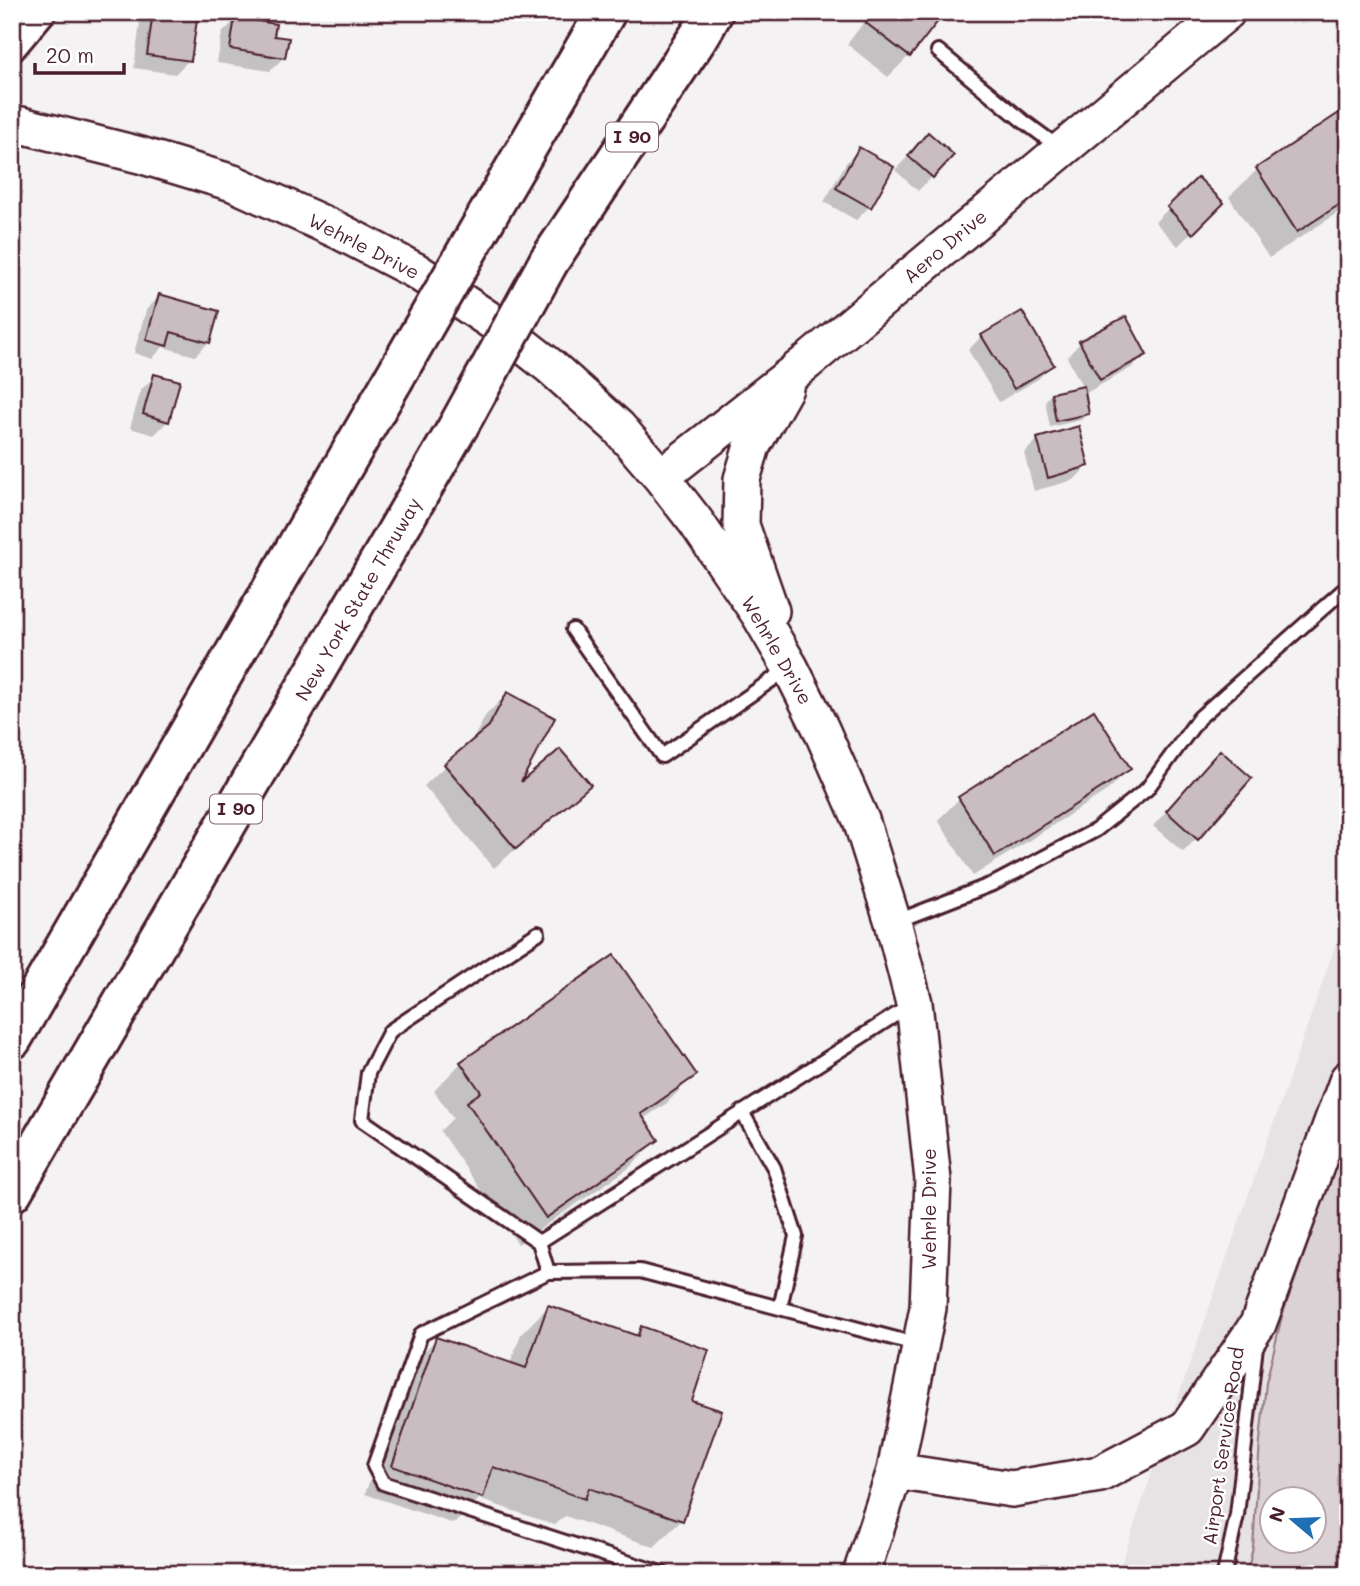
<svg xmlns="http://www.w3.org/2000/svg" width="1360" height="1586" viewBox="0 0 1360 1586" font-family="Mali,sans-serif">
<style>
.built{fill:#e7e2e3;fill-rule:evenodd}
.green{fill:#dbd2d5;stroke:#927880;stroke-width:2;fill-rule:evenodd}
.shadow{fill:#0003}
.building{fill:#cabdc1;stroke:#4a1f2b;stroke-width:2}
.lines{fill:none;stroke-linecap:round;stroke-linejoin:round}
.lane-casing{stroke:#4a1f2b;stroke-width:18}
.street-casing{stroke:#4a1f2b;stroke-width:30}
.secondary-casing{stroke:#4a1f2b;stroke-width:40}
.highway-casing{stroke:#4a1f2b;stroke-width:44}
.lane{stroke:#fff;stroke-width:12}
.street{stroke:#fff;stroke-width:24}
.secondary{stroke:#fff;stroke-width:35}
.highway{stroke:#fff;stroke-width:38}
.highway-bridge-casing{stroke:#4a1f2b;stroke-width:44;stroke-linecap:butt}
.highway-bridge{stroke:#fff;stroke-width:38}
.labels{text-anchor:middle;stroke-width:5;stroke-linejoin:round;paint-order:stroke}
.shield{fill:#fff;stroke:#80626b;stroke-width:2}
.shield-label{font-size:18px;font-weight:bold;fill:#4a1f2b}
.street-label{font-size:19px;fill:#4a1f2b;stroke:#fff}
</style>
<rect width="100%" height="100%" fill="#f4f2f2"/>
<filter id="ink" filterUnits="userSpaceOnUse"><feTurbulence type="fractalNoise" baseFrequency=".0143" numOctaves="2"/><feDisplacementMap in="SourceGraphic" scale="14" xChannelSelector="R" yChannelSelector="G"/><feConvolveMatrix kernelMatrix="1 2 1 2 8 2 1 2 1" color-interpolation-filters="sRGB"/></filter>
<g filter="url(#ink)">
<path class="built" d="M1348 909V1574H1118L1147 1487ZM1272 1498H1314V1540H1272Z"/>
<path class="green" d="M1348 1132V1574H1247L1253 1547 1260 1441 1266 1383 1282 1316ZM1272 1498H1314V1540H1272Z"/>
<path class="shadow" d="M150 12H182L196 14 189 60 175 74 134 68 140 22Z
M872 12H942L909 56 888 77 847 44Z
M236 19 272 37 284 57 270 71 217 63 222 33Z
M1348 109V206L1269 258 1229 197 1257 170Z
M859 149 870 206 856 220 824 202 846 163Z
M915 149 951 156 918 191 895 170Z
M1198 179 1221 203 1178 246 1155 222Z
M160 296 209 342 195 356 163 347 152 359 134 353 146 310Z
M982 336 1052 365 1038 379 999 402 968 350Z
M1080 343 1145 354 1131 368 1084 394 1088 414 1081 420 1050 427 1045 401 1051 394 1083 388 1067 357Z
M155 376 168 421 154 435 130 428 141 390Z
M1038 439 1087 466 1074 480 1034 491 1024 453Z
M12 535 16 536 12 552Z
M507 694 515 788 588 785 567 805 494 868 424 786 445 766 471 743 486 715Z
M1094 712 1129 769 1108 790 973 876 938 820 959 799Z
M1220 752 1197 838 1183 852 1153 826Z
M461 1063 694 1075 667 1103 643 1119 657 1140 629 1168 518 1244 440 1131 453 1118 434 1091Z
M548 1307 633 1336 641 1328 690 1402 682 1520 654 1547 565 1516 555 1525 479 1499 454 1524 365 1494 409 1366 437 1339 510 1364 521 1334Z"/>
<path class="building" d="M153 12 198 13 191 61 147 55Z
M874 12H945L910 57 866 23Z
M235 17 276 24 274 36 289 38 285 58 230 49Z
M1348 107V199L1297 232 1256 168Z
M928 132 954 155 933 178 908 156Z
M859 147 894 167 871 208 836 188Z
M1198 177 1224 203 1193 234 1167 207Z
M159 294 219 311 210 343 171 332 167 346 146 340Z
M1022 311 1054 365 1014 389 981 335Z
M1126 316 1147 355 1100 380 1079 341Z
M154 374 180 381 169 422 143 414Z
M1084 386 1089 414 1056 421 1051 393Z
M1079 426 1089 466 1048 478 1037 438Z
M507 692 555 718 521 782 560 749 591 785 516 849 444 764 489 726Z
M1094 710 1131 769 995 856 958 797Z
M1220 750 1252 778 1198 840 1166 811Z
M614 955 697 1075 641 1114 659 1140 546 1218 467 1102 481 1092 460 1062Z
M548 1305 638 1336 641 1326 709 1350 692 1401 722 1411 683 1521 589 1488 585 1499 493 1467 483 1498 392 1466 436 1337 526 1368Z"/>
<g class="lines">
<defs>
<path id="lane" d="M938 51 1023 121 1061 149
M573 630 662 756 789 668
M897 921 995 883 1096 830 1147 789 1199 718 1348 586
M538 933 390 1031 368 1073 362 1120 539 1242 911 1005
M742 1112 774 1168 796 1236 780 1308
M539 1242 548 1272
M664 1574 383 1483 374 1466 421 1334 548 1272 640 1271 919 1345
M1224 1574 1237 1515 1256 1346"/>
<path id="street" d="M12 49 43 12"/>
<path id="secondary" d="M12 124 21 125 140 155 233 183 339 231 416 271 496 324 551 367 618 427 661 477 696 522 759 614 790 667 821 729 861 820 893 922 914 1003 933 1180 928 1308 895 1471 861 1574
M661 477 807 362 1227 12
M771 611 741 525 742 479 752 446 785 388
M895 1471 1012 1489 1100 1474 1187 1428 1258 1324 1348 1079"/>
<path id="highway" d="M486 218 606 12
M549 261 703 30 713 12
M12 1039 393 380
M12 1192 459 425"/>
</defs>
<use href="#lane" class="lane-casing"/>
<use href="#street" class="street-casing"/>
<use href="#secondary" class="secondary-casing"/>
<use href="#highway" class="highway-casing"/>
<use href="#lane" class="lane"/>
<use href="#street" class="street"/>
<use href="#secondary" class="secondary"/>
<use href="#highway" class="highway"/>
<defs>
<path id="highway-bridge" d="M393 380 486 218
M459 425 549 261"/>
</defs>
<use href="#highway-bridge" class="highway-bridge-casing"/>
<use href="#highway-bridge" class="highway-bridge"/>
</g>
</g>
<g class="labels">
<g class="shield">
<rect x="606" y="122.5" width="52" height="29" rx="5"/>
<rect x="210" y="794.5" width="52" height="29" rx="5"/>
</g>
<g class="shield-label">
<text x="632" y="143">I 90</text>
<text x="236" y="815">I 90</text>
</g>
<g class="street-label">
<text transform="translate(364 246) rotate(27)" y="7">Wehrle Drive</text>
<text transform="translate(945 246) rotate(-40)" y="7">Aero Drive</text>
<text transform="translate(358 599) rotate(-60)" y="7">New York State Thruway</text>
<text transform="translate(777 650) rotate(60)" y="7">Wehrle Drive</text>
<text transform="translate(929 1209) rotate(-90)" y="7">Wehrle Drive</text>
<text transform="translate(1223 1446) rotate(-82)" y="7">Airport Service Road</text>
</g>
</g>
<rect width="1360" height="1586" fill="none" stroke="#fff" stroke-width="42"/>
<rect x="21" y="21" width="1318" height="1544" fill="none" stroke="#4a1f2b" stroke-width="2.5" filter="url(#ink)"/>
<g transform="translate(1293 1520) rotate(289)"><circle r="33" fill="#ffffff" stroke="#b7a5aa" stroke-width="2"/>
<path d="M0-5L12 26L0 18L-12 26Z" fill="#1f6fb2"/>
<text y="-10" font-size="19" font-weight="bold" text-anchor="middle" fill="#4a1f2b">N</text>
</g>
<path d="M35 63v10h89v-10" fill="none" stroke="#4a1f2b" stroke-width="3.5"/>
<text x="46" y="63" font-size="21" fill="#4a1f2b" stroke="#ffffff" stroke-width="5" paint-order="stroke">20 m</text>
</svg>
